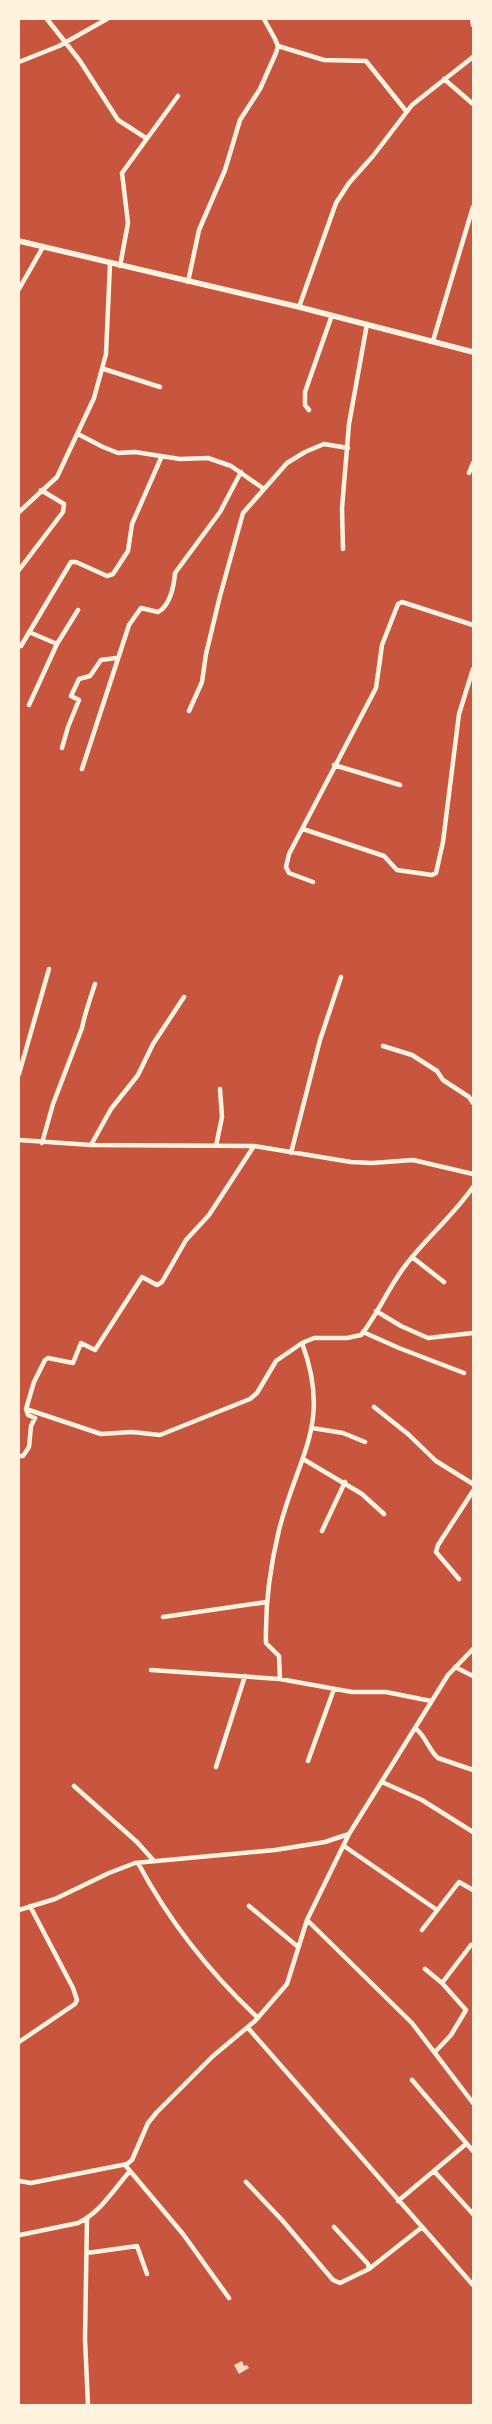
<svg xmlns="http://www.w3.org/2000/svg" width="492" height="2424" viewBox="0 0 492 2424" font-family="Rubik,sans-serif">
<style>
.building{fill:#f7dbc8}
.lines{fill:none;stroke-linecap:round;stroke-linejoin:round}
.minor{stroke:#fff3e0;stroke-width:4.5}
.tertiary{stroke:#fff3e0;stroke-width:5.5}
</style>
<rect width="100%" height="100%" fill="#c8553d"/>
<path class="building" d="M242 2361 244 2366 247 2365 249 2368 239 2374 234 2365Z"/>
<g class="lines">
<path class="minor" d="M47 19 80 61 118 120 146 138
M472 19 473 25
M278 46 324 60 366 61 406 111
M19 62 59 46 107 19
M444 79 473 104
M120 266 128 223 122 173 178 96
M188 282 199 230 225 170 240 120 260 89 276 53 278 46 275 39 264 19
M19 289 43 247
M299 307 336 203 349 183 373 156 412 105 473 57
M433 341 473 207
M104 369 160 387
M309 410 305 405V392L332 315
M78 434 103 447 118 453 135 452 180 459 208 458 231 466 264 489
M469 473 473 463
M19 512 57 477 94 398 106 354 110 264
M343 549 342 508 349 424 367 324
M19 570 63 512 64 504 41 490
M29 632 57 644
M21 646 71 562H76L107 576 113 574 128 551 132 524 161 458
M29 705 57 644 78 610
M189 711 202 682 206 654 220 596 243 513 287 463 305 452 324 444 348 448
M62 748 68 727 79 700 71 696 79 679 90 676 101 660 116 658
M334 765 400 785
M82 769 129 625 141 608 158 612C170 606 174 586 175 573L220 512 241 472
M303 829 384 856 397 870 432 875 436 873 443 842 459 714 473 669
M313 882 289 873 286 867 289 854 376 688 382 645 398 604 402 602 473 625
M383 1046 412 1055 437 1071 443 1080 469 1097 473 1103
M19 1074 49 969
M19 1140 91 1145 254 1146 351 1162 372 1163 413 1160 473 1174
M42 1143 53 1104 82 1028C85 1013 90 999 95 984
M91 1145 111 1109 138 1075 153 1044 184 997
M216 1146 222 1117 220 1089
M291 1153 320 1040 341 977
M412 1257 444 1282
M376 1311 401 1326 428 1338 473 1333
M363 1332 399 1348 464 1373
M374 1407 408 1434 436 1461 473 1484
M26 1409 34 1382 45 1360 48 1358 73 1363 81 1343 95 1350 142 1277 157 1285 162 1282 186 1240 209 1215 254 1146
M312 1428 343 1433 365 1442
M19 1456H23L29 1447 31 1426 35 1418 28 1415 26 1409 101 1434 132 1432 160 1435 250 1399 257 1393 276 1361 302 1343 314 1338H347L361 1335C378 1314 388 1288 405 1266 426 1238 453 1216 473 1187
M303 1459 362 1494 384 1514
M322 1531 345 1482
M459 1579 436 1552 438 1545 473 1491
M163 1617 267 1602
M455 1667 473 1676
M151 1670 280 1679 352 1692H386L431 1701
M280 1679 279 1656 266 1643C265 1605 270 1567 279 1530 298 1455 332 1424 302 1343
M415 1728C426 1736 428 1749 438 1758L473 1770
M308 1761 334 1689
M216 1767 245 1676
M382 1782 422 1800 473 1832
M74 1786 137 1842 154 1861
M344 1846 437 1910
M138 1863C169 1921 210 1973 258 2018
M249 1906 297 1946
M19 1910 55 1899 109 1873 135 1863 275 1850 325 1842 349 1834
M307 1920 412 2023 473 2103
M422 1930 459 1882 473 1890
M425 1969 442 1983 466 2010 451 2035 435 2052
M442 1983 471 1945
M248 2028 473 2285
M19 2042 75 2004 77 2000 73 1988 30 1906
M412 2080 473 2151
M125 2165 183 2234 229 2298
M434 2171 473 2214
M19 2181 31 2183 127 2164 132 2160 148 2123 157 2112 213 2056 255 2021 287 1984 307 1920 349 1834 448 1675 473 1649
M246 2182 282 2220 333 2280 340 2283 369 2269 421 2228
M398 2201 466 2144
M87 2218 85 2339 88 2405
M334 2227 368 2264 369 2269
M20 2235 78 2223C101 2212 114 2189 130 2171
M87 2253 137 2246 147 2274"/>
<path class="tertiary" d="M19 241 299 307 473 352"/>
</g>
<rect width="492" height="2424" fill="none" stroke="#fff3e0" stroke-width="40"/>
</svg>
